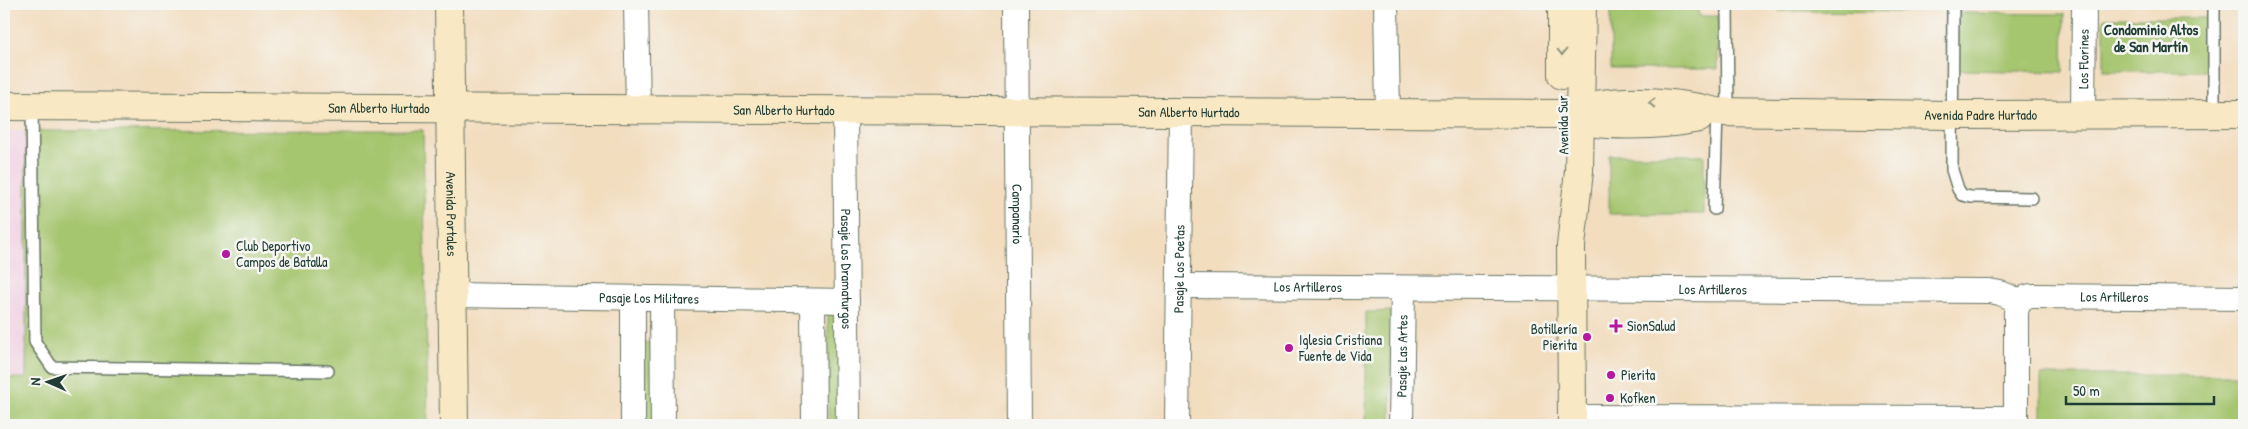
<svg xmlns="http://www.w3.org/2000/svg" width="2248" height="429" viewBox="0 0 2248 429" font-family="'Patrick Hand',sans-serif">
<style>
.built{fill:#f1d0e3}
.green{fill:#a5c56e;stroke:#628151}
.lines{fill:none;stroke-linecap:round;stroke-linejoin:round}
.lane-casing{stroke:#697565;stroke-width:14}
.street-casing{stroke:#697565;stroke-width:26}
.secondary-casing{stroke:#697565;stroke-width:30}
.lane{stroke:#fff;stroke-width:11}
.street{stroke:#fff;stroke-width:24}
.secondary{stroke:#f8e8c3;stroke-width:28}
.oneway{stroke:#8c927c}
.poi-dot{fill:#b5179e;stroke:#f6f6f2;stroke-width:2}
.labels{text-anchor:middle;stroke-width:5;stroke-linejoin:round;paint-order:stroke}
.street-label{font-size:14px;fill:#1f3d34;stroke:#f6f6f2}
.poi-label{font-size:14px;fill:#1f3d34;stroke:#f6f6f2;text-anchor:start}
.neighbourhood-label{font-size:15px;font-weight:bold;fill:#1f3d34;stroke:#f6f6f2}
</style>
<rect width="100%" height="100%" fill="#f6f6f2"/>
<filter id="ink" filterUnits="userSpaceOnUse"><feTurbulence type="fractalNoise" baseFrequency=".02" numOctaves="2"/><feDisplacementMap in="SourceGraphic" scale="10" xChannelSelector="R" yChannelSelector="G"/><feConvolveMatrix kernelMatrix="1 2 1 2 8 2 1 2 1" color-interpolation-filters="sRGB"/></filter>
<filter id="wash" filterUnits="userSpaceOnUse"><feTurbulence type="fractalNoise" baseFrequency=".0096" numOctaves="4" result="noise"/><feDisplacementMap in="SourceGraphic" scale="20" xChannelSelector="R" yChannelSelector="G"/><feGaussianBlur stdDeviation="1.12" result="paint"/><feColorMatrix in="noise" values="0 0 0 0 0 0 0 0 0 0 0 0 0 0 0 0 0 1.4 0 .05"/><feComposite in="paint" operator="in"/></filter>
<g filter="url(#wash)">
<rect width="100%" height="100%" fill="#f2ddbf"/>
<path class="built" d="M4 131H26V378H4Z"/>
<path class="green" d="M1779 4H1906V12L1779 11Z
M1611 9H1698L1699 16H1718V69H1611Z
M1959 13 2064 14 2063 72 1958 70Z
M2104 18H2205V71H2104Z
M423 130 428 425H6L5 378H26V131Z
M1609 155H1704V214H1609Z
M828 311 844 312V425H828Z
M1391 311V425H1366V312Z
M642 343H659V425H642Z
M2041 375H2244V425H2041Z"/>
</g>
<g filter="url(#ink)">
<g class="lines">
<defs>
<path id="lane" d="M1727 4 1728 112
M1953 4 1952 170 1958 189 1962 195 1971 197 2032 198
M32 107 35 342 52 367 328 371
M2214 114V4
M1714 209 1717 112"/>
<g id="street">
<path d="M636 4 638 110"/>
<path id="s1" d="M1016 4 1019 425"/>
<path d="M1386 4 1388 113"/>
<path id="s2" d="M845 111 848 425"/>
<path id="s3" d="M2083 114 2084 4"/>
<path id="s4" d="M1179 286 1989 291 2000 293 2020 301"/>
<path id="s5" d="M453 295 847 301"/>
<path d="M662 299 663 425"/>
<path d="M813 301 814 425"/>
<path d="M1572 417 2016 418"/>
<path d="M633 425V298"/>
<path id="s6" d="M1177 425 1181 112"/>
<path id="s7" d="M1401 425 1403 288"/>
<path id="s8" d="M2016 425V313C2017 303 2023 296 2033 296L2244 298"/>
</g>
<g id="secondary">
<path id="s9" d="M449 4 454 425"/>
<path d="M1562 75V4"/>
<path id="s10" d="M4 106 1562 114C1612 96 1666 100 1717 112L1952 115 2244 114"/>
<path d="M1566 116C1599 129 1664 125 1699 118"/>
<path d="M1572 425 1571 246 1579 171 1582 4"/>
</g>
</defs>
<use href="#lane" class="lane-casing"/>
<use href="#street" class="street-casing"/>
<use href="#secondary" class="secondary-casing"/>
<use href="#lane" class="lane"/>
<use href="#street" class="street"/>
<use href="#secondary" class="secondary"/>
</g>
<defs><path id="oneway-chevron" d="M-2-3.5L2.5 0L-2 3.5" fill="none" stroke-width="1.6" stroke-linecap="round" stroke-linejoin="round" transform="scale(1.25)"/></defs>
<g class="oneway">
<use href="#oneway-chevron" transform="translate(1562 52) rotate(90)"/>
<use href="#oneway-chevron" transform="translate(1652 103) rotate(-179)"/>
</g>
</g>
<g class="poi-dot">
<circle cx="226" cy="254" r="5"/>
<path d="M1613.5 318.5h5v5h5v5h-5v5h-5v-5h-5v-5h5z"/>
<circle cx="1587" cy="337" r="5"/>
<circle cx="1289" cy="348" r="5"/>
<circle cx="1611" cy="375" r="5"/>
<circle cx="1610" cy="398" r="5"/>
</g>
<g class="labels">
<g class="street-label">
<text dy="5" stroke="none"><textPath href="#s3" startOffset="55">Los Florines</textPath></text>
<text dy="5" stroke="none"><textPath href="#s10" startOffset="375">San Alberto Hurtado</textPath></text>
<text dy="5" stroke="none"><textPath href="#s10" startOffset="780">San Alberto Hurtado</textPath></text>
<text dy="5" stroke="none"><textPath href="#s10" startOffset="1185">San Alberto Hurtado</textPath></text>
<text dy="5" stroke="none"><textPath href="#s10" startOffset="1979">Avenida Padre Hurtado</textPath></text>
<text transform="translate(1563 125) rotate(-91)" y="5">Avenida Sur</text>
<text dy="5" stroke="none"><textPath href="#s9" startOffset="210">Avenida Portales</textPath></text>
<text dy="5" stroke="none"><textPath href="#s1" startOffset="210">Campanario</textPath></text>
<text dy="5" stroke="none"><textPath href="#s2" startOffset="158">Pasaje Los Dramaturgos</textPath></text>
<text dy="5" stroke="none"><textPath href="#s6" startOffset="156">Pasaje Los Poetas</textPath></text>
<text dy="5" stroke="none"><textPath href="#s4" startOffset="129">Los Artilleros</textPath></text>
<text dy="5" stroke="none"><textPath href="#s4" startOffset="534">Los Artilleros</textPath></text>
<text dy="5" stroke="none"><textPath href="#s8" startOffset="220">Los Artilleros</textPath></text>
<text dy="5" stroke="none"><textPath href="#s5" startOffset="196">Pasaje Los Militares</textPath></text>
<text dy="5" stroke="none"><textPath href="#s7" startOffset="69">Pasaje Las Artes</textPath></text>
</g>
<g class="poi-label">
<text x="236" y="251">Club Deportivo<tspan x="236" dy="16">Campos de Batalla</tspan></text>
<text x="1627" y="331">SionSalud</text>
<text x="1577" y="334" text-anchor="end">Botillería<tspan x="1577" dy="16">Pierita</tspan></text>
<text x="1299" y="345">Iglesia Cristiana<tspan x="1299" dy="16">Fuente de Vida</tspan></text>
<text x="1621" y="380">Pierita</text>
<text x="1620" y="403">Kofken</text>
</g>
<g class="neighbourhood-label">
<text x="2151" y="35">Condominio Altos<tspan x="2151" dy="17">de San Martín</tspan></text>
</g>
</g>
<rect width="2248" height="429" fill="none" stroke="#f6f6f2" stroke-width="20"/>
<g transform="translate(48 382) rotate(272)" stroke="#f6f6f2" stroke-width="4" paint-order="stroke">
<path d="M0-4L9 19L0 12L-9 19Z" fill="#1f3d34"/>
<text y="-8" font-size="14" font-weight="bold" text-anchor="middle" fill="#1f3d34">N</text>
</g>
<path d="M2066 396v8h148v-8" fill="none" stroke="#1f3d34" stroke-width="2.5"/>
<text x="2073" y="396" font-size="15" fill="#1f3d34" stroke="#f6f6f2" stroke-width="4" paint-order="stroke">50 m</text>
</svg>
